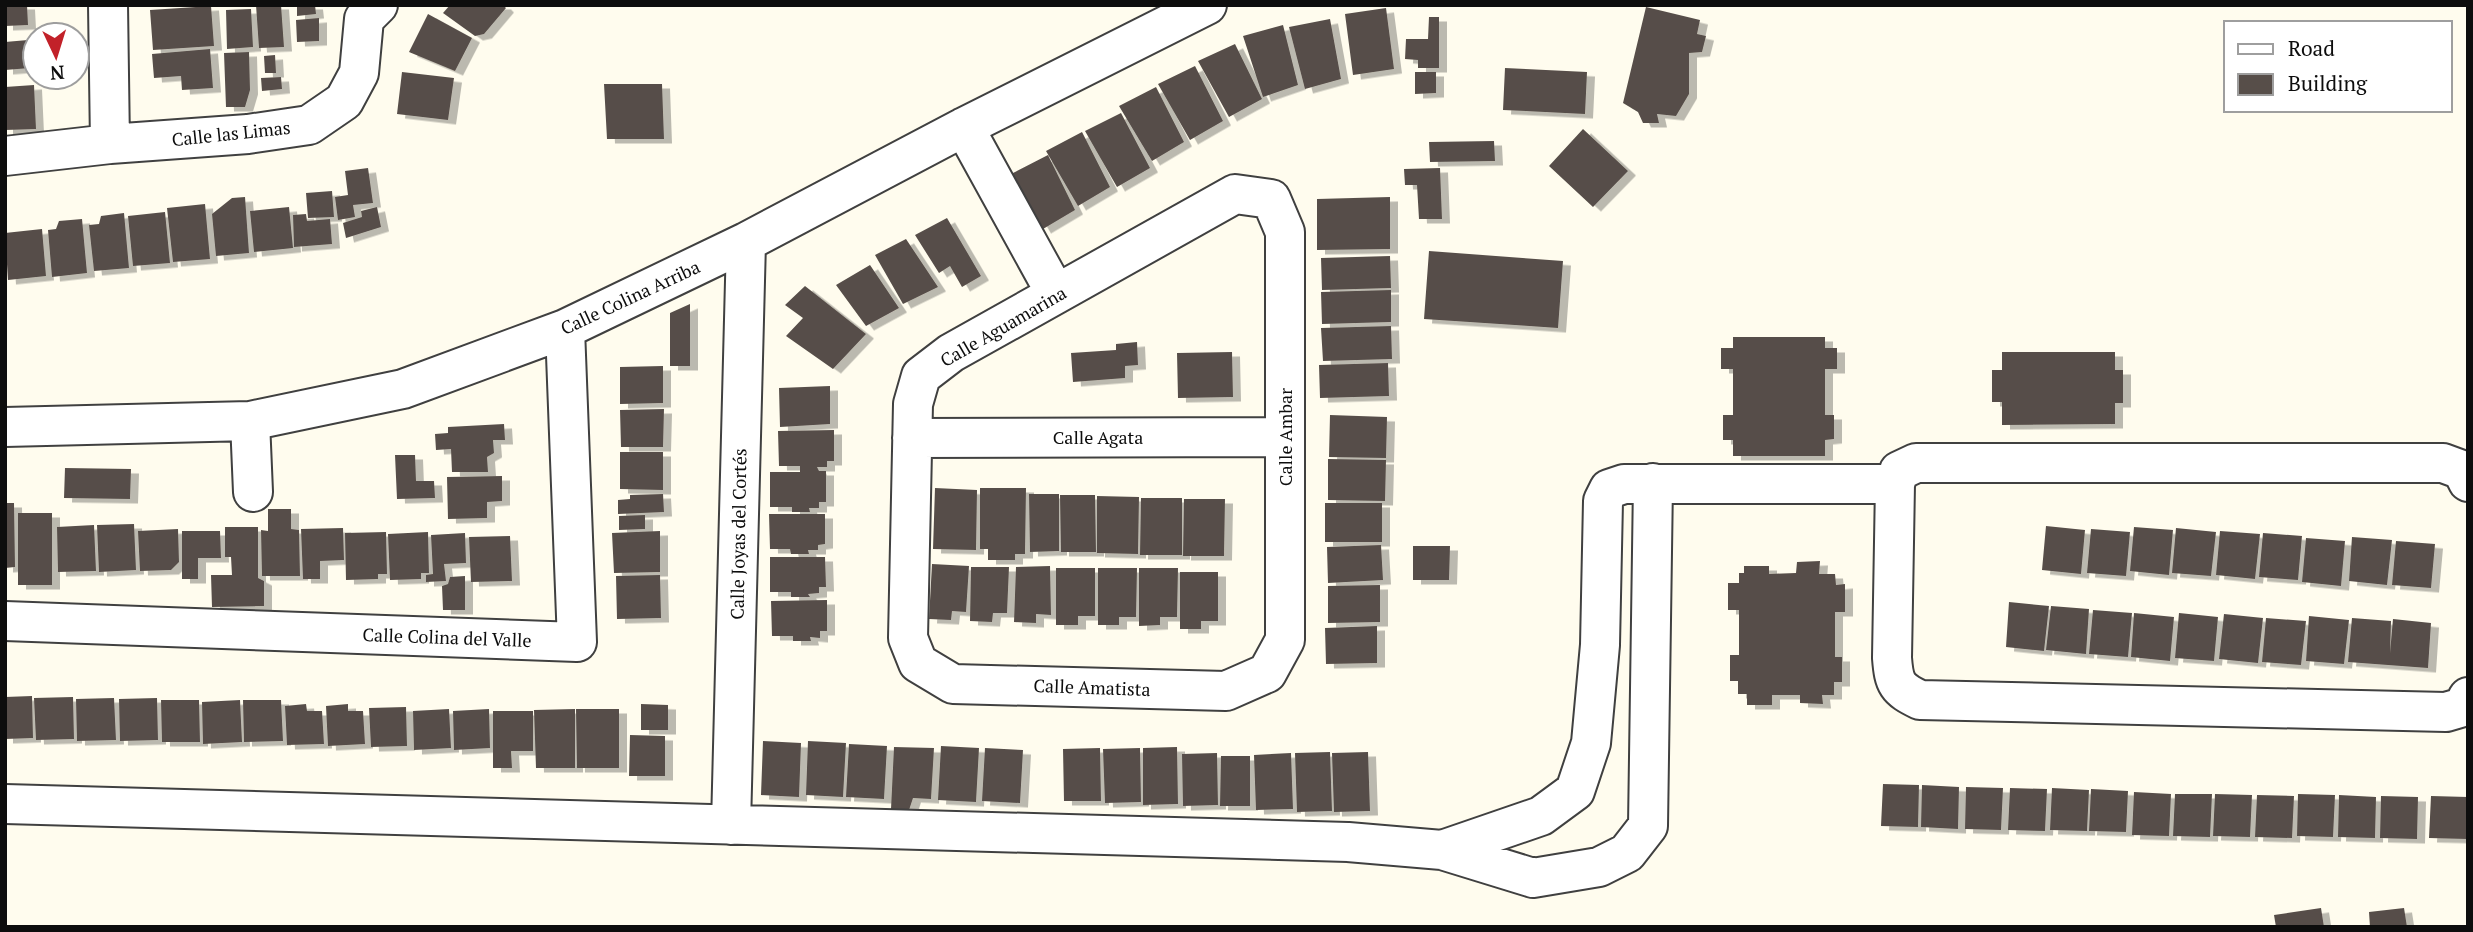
<svg xmlns="http://www.w3.org/2000/svg" width="2473" height="932" font-family="'PT Serif',serif">
<defs>
<filter id="shadow"><feDropShadow dx="8" dy="4.5" stdDeviation="0" flood-color="#0004"/></filter>
</defs>
<rect width="100%" height="100%" fill="#fffcee"/>
<path fill="#574e49" filter="url(#shadow)" d="M5 5H27L28 25 5 26Z
M256 5H281L284 47 259 48Z
M297 5H315L316 14 297 16Z
M450 5H503L506 8 484 34 475 36 443 13Z
M211 6 214 46 153 50 150 10Z
M1646 7 1700 20 1697 34 1706 36 1702 52 1689 53V94L1676 116 1657 114 1659 123H1643L1638 112 1623 103Z
M1386 8 1394 69 1353 75 1345 14Z
M251 9 253 47 227 49 226 10Z
M428 14 472 38 455 71 409 52Z
M1429 17H1439V68H1418V60L1405 59 1406 39H1428Z
M319 18V41L297 42 296 20Z
M1330 19 1341 79 1305 89 1289 27Z
M1283 25 1298 85 1263 97 1243 36Z
M28 40 30 68 5 70V42Z
M1235 44 1262 99 1229 117 1198 61Z
M210 49 213 88 182 90 181 76 154 78 152 54Z
M249 52 250 90 245 107H226L224 53Z
M275 55 276 73H265L264 56Z
M1195 66 1223 121 1190 140 1158 84Z
M1505 68 1587 72 1585 114 1503 110Z
M402 72 454 78 448 120 397 114Z
M1415 72H1436V93L1415 94Z
M281 77 282 89 262 91 261 78Z
M604 84H662L664 139H607Z
M34 85 36 129 5 130V87Z
M1156 87 1184 142 1152 161 1119 106Z
M1121 113 1150 168 1117 187 1085 131Z
M1583 129 1628 171 1593 207 1549 166Z
M1082 132 1110 187 1078 206 1046 151Z
M1494 141 1495 161 1430 162 1429 142Z
M1048 155 1075 210 1043 229 1011 174Z
M368 168 373 203 353 205 355 217 338 220 335 197 348 195 345 171Z
M1440 168 1442 219H1419L1417 185H1405L1404 169Z
M332 191 334 217 308 218 306 193Z
M245 197 249 253 216 256 212 214 232 198Z
M1390 197V249L1317 250V199Z
M205 204 210 259 173 262 167 208Z
M289 207 293 248 254 252 250 211Z
M377 207 381 227 346 238 343 223 362 217 361 211Z
M165 212 170 263 133 266 128 216Z
M124 213 129 268 94 271 89 225 99 224 101 216Z
M306 214 307 221 330 219 332 244 294 247 293 215Z
M947 218 981 276 962 287 950 266 939 273 915 235Z
M82 219 87 273 52 277 48 230 56 229 59 221Z
M42 229 46 276 8 280 5 233Z
M906 239 938 287 903 304 875 255Z
M1429 251 1563 261 1558 328 1424 319Z
M1390 256 1391 288 1322 290 1321 258Z
M870 265 899 308 866 326 836 285Z
M805 286 866 334 833 369 786 336 803 318 785 305Z
M1391 290V322L1322 324 1321 292Z
M690 304V366H670V313Z
M1391 326 1392 359 1323 361 1321 328Z
M1733 337H1825V348H1837V369H1825V415H1834V439L1825 440V456H1733V440H1723V415H1733V369H1721V348H1733Z
M1137 342 1138 365 1125 366V378L1073 382 1071 353 1116 350V344Z
M1232 352 1233 397 1178 398 1177 353Z
M2002 352H2115V370H2123V403H2115V424L2002 425V402H1992V370H2002Z
M1388 363 1389 396 1320 398 1319 365Z
M663 366V403L620 404V367Z
M830 386V424L780 427 779 388Z
M664 409 663 447H621L620 410Z
M1330 415 1387 417 1386 458 1329 457Z
M504 424 505 440H493L494 453 487 457 488 472H452L451 449 436 450 435 434 448 433V427Z
M834 430V461H827V467H817L819 471H826V502H819V508H809L810 512H792V507H770V472H800V466H779L778 431Z
M620 452H663V490L620 489Z
M395 455H415L416 481H434L435 498 397 499Z
M1328 459 1386 460 1385 501 1328 500Z
M65 468 131 469 130 499 64 498Z
M502 476V501L487 502V518L448 519 447 477Z
M935 488 977 490 976 550 933 549Z
M980 488H1026L1025 554H1015V560H988V549H980Z
M663 494 664 512 618 514V500L630 499V495Z
M1029 494H1059V551L1030 552Z
M1060 495H1095L1096 552H1061Z
M1097 496 1139 497 1138 554 1097 553Z
M1141 498H1182V555H1140Z
M1184 499H1225L1224 556H1183Z
M5 503H14L15 567 5 568Z
M1325 503H1382V542H1325Z
M268 509H291V529L299 530 300 576H262L261 530 268 531Z
M18 513H52V585H18Z
M769 514H825V544L818 545V550H808L809 554H791L790 549H770Z
M645 515V529L619 530V516Z
M134 524 136 570 99 572 97 525Z
M94 525 96 571 58 572 57 527Z
M2046 526 2085 530 2081 574 2042 570Z
M225 527H258V578L264 581V606L212 607 211 575H232L231 557H225Z
M2134 527 2173 530 2169 575 2130 571Z
M343 528 344 560 320 561V579H303L301 529Z
M2176 528 2216 532 2211 576 2172 573Z
M178 529 179 562 171 570 140 571 138 531Z
M2091 529 2130 532 2126 576 2087 573Z
M182 531H220L221 558H198V579H182Z
M660 531V572L614 573 612 533Z
M2220 531 2260 534 2255 579 2216 575Z
M386 532 387 574H378V579L346 580 345 533Z
M428 532 429 573H421V579L390 580 388 534Z
M465 533 466 563 444 564 446 581 426 582V575L433 574 431 535Z
M2263 533 2302 536 2298 580 2259 577Z
M510 536 512 581 471 582 469 537Z
M2352 537 2392 540 2387 585 2349 581Z
M2306 538 2345 541 2341 586 2302 582Z
M2396 541 2435 544 2431 588 2392 585Z
M1381 545 1383 580 1328 583 1327 547Z
M1413 546H1450L1449 580H1413Z
M770 557H825L826 587H819V593L808 594 810 597H791V592H770Z
M1820 561 1819 574H1835L1836 585 1845 584V612H1835V657H1842V682H1834V695H1822L1823 704 1800 703V695H1772V705H1747V694H1738V681H1730V655H1739V610H1728V583H1739V573H1744V566H1769V574L1796 573 1797 562Z
M932 564 969 566 966 612 952 611 951 620 929 619Z
M1050 566 1051 615 1036 614V623L1014 622 1016 567Z
M971 567H1009L1007 613H993L992 622 970 621Z
M1056 568H1095V616H1078V625H1056Z
M1098 568H1137L1136 617H1119V625H1098Z
M1139 568H1178L1177 617H1160V625L1139 626Z
M1180 572H1218V621H1201V629H1180Z
M660 575 661 618 617 619 616 576Z
M465 576V610H443L442 586 448 584 450 577Z
M1380 585V622L1328 623V586Z
M827 600V631H820V638L810 637 811 641H793V636H772L771 601Z
M2009 602 2049 606 2044 651 2006 647Z
M2051 606 2089 609 2086 654 2046 650Z
M2093 610 2132 613 2128 657 2089 654Z
M2134 613 2174 617 2170 661 2131 657Z
M2179 613 2218 617 2214 661 2175 658Z
M2224 614 2263 618 2258 663 2219 659Z
M2309 616 2349 620 2344 664 2306 661Z
M2266 618 2306 621 2301 665 2262 662Z
M2352 618 2391 621 2390 653 2393 619 2431 623 2428 668 2348 662Z
M1377 626V663L1326 664 1325 628Z
M32 696 33 738 5 739V697Z
M73 697 74 739 36 740 34 698Z
M114 698 116 740 77 741 76 699Z
M157 698 158 740 120 741 119 699Z
M161 700H199L200 742H162Z
M240 700 242 742 203 744 202 702Z
M243 700H281L283 741 244 742Z
M306 704 307 711H322L324 744 287 745 285 706Z
M348 704V711H363L365 744 328 746 326 706Z
M641 704 668 705V730H641Z
M406 707 407 746 371 747 369 708Z
M449 709 451 748 414 750 413 711Z
M489 709 490 748 454 750 453 711Z
M575 709V768H536L534 710Z
M576 709H619V768H577Z
M493 711H533V751H511L512 768H493Z
M630 735 665 736V776H629Z
M763 741 801 743 799 797 761 795Z
M808 741 846 743 843 797 806 795Z
M849 744 887 746 884 799 846 797Z
M941 746 979 748 976 802 938 800Z
M894 747 934 748 931 799 913 798 909 810 891 809Z
M1177 747 1178 804 1143 805V748Z
M985 748 1023 750 1020 803 982 801Z
M1100 748 1101 801H1064L1063 749Z
M1140 748 1141 802 1105 803 1103 749Z
M1330 752 1332 811 1297 812 1295 753Z
M1368 752 1370 811 1334 812 1332 753Z
M1217 753 1218 805 1183 806 1182 754Z
M1291 753 1293 809 1256 810 1254 755Z
M1221 756H1250V806H1220Z
M1883 784 1919 785 1918 827 1881 826Z
M1922 785 1959 787 1958 829 1921 827Z
M1966 787 2003 788 2001 830 1965 829Z
M2010 788 2047 789 2045 831 2008 830Z
M2052 788 2089 790 2087 831 2050 830Z
M2091 789 2128 791 2126 832 2089 831Z
M2134 792 2171 794 2169 836 2132 835Z
M2175 794H2212L2210 837 2173 836Z
M2215 794 2252 795 2250 837 2213 836Z
M2298 794 2335 795 2333 837 2297 836Z
M2257 795 2294 796 2292 838 2255 837Z
M2339 795 2376 797 2375 838 2338 837Z
M2381 796 2418 797 2417 839 2380 838Z
M2431 796 2468 797 2467 839 2429 838Z
M2321 908 2324 927H2276L2274 915Z
M2404 908 2407 927H2370L2369 912Z"/>
<g fill="none" stroke-linecap="round" stroke-linejoin="round">
<g stroke="#404040" stroke-width="42">
<path id="minor" d="M108 5 110 144
M964 127 1056 294
M5 156 110 144 248 134 309 125 344 101 359 73 364 19 378 5
M1235 194 1271 199 1285 232V640L1267 673 1226 691 953 684 918 663 908 638 913 404 921 376 951 353Z
M250 421 253 492
M5 427 250 421 403 389 565 329 746 242 964 127 1207 5
M912 438 1285 437
M2468 482 2462 470 2443 463H1916L1899 471 1895 484 1892 658C1894 684 1897 689 1920 700L2446 712 2463 707 2468 697
M5 621 577 642 565 329
M5 804 1348 842 1442 850 1541 816 1575 791 1591 743 1600 645 1603 501 1609 489 1624 484H1895
M731 825 746 242
M1442 850 1533 878 1599 867 1627 853 1648 826 1653 483"/>
</g>
<use href="#minor" stroke="#fff" stroke-width="38"/>
</g>
<g text-anchor="middle" dominant-baseline="central" stroke-width="7" stroke-linejoin="round" paint-order="stroke">
<g font-size="18" fill="#0d0d0d" stroke="#fff">
<text transform="translate(231 133) rotate(-6)">Calle las Limas</text>
<text transform="translate(630 297) rotate(-25)">Calle Colina Arriba</text>
<text transform="translate(1003 326) rotate(-30)">Calle Aguamarina</text>
<text x="1098" y="437">Calle Agata</text>
<text transform="translate(1285 437) rotate(-90)">Calle Ambar</text>
<text transform="translate(738 534) rotate(-89)">Calle Joyas del Cortés</text>
<text transform="translate(447 637) rotate(2)">Calle Colina del Valle</text>
<text transform="translate(1092 687) rotate(2)">Calle Amatista</text>
</g>
</g>
<rect width="2473" height="932" fill="none" stroke="#0d0d0d" stroke-width="14"/>
<rect x="2224" y="21" width="228" height="91" fill="#ffffff" stroke="#9e9e9e" stroke-width="2"/>
<rect x="2238" y="44" width="35" height="10" fill="#ffffff" stroke="#9e9e9e" stroke-width="2"/>
<text x="2288" y="56" font-size="21" fill="#0d0d0d">Road</text>
<rect x="2238" y="74" width="35" height="21" fill="#574e49" stroke="#9e9e9e" stroke-width="2"/>
<text x="2288" y="91" font-size="21" fill="#0d0d0d">Building</text>
<g transform="translate(56 56) rotate(176)"><circle r="33" fill="#ffffff" stroke="#9e9e9e" stroke-width="2"/>
<path d="M0-5L12 26L0 18L-12 26Z" fill="#c22129"/>
<text y="-10" font-size="19" font-weight="bold" text-anchor="middle" fill="#0d0d0d">N</text>
</g>
</svg>
